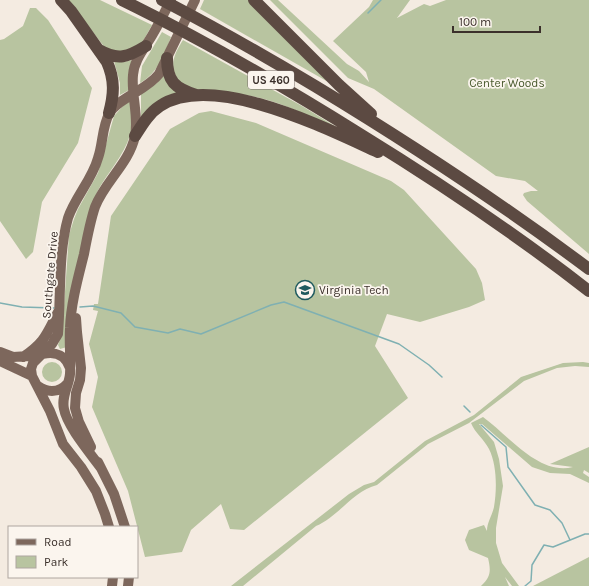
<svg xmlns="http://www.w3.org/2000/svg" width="589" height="586" font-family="Karla,sans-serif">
<rect width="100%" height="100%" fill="#f4ebe1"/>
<path fill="#b8c4a0" d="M68 0H100L152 25 142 43 126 52 106 49Z
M204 0H249L337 87 200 9Z
M270 0H278L347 64 359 71 369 82 366 72 333 41 369 7 373 0H410L397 18 424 4 430 6 446 0H589V254L527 201 523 195 524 193 531 191H538L525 181 496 176 374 89 348 78Z
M30 8H36L48 20 92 88 78 143 42 202 33 252 26 259 0 221V40L4 39 23 26Z
M162 32 171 37C164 55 158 73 140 83L142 66Z
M183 40 302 106 351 136C318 121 283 101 246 95 227 93 193 96 179 82 177 80 176 77 175 74 170 62 176 51 183 40Z
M133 60 131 89 120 95V83L114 61 123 62Z
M164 75 177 93 141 119V94L157 83Z
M131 100C132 112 133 123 130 135 124 156 107 173 97 192L67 347 60 349 58 345 62 334 69 235 74 219 78 209 98 173 114 116 123 106Z
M211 111 256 123 391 181 404 190 476 269 482 283 485 300 469 307 420 322 387 314 375 346 408 398 244 530 230 529 221 504 191 530 182 552 145 557 128 491 92 407 98 377 89 344 98 311 93 310 94 304H98L111 216 170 129 199 113Z
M583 362 589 363V367L575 366 557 368 524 381 469 423 428 444 377 485C353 491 338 517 316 526L243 586H231L349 494 364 485 374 482 425 441 474 415 521 377 563 363Z
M42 372a10 10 0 1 1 20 0a10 10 0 1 1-20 0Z
M483 417C508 435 539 476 573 467L550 464 589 447V473L584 470 583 473 589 477V483L570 474 550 473 532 467 482 424H479L494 442 499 459 503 486 496 528V543L502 563 519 586H512L505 577 509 586H481C491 577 491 571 488 558L469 550 465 540 469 530 484 525 487 531C487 522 492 516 494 507 497 489 497 465 489 449 484 439 475 433 471 423Z
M589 557V586H533Z"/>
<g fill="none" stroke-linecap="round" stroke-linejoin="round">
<path stroke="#7fb0b2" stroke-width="1.5" d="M368 13 381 0
M0 303 22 307 54 308
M80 307 93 306 121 313 135 327 168 333 180 329 201 334 271 305 284 302 399 344 429 365 442 377
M464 406 470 412
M481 425 506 447 508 467 535 505 550 510 562 523 570 540
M525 586 531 581 532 565 544 545 553 547 585 534H589"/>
<path stroke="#7d675c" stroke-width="10" d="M76 318 77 332 81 368 80 380 76 393 75 408 79 422 91 447
M0 352 13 357 29 356
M43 354C56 351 66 356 70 368
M23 357C45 342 46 335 58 312
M0 361 32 376
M38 386C48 393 59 393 68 383
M98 462 114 494 125 527
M101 468C90 453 67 426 64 409 61 396 69 386 70 374 71 359 69 343 70 328 71 303 78 278 84 254 87 238 90 222 95 207 105 181 129 164 135 136 139 116 131 95 133 75 134 59 146 47 154 32 160 22 165 11 171 0
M109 527 105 514 96 491 81 467 63 444 50 411 32 376 31 369 33 363 52 344 58 334C61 297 58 253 68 218 75 197 92 180 98 158 103 144 102 127 109 114 118 98 147 90 159 74L195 0
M112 586 113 577
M128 586 129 577"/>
<path stroke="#5c4a42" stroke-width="12" d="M61 0 71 11 107 62C115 80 114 95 109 113
M122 0C204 40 283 86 360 134 438 182 516 234 589 291
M162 0C214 27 265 56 315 86 409 143 501 203 589 269
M254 0 339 85 371 114
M99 50C118 61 128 57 146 46
M167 58C167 82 175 88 196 95
M135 136C142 125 149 113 160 106 213 71 327 129 378 152"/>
</g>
<defs>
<g id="university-ring" transform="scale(1)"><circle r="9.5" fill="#fbf5ee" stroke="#1f5a5e" stroke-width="1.5"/><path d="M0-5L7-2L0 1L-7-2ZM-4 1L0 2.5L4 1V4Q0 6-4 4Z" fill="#1f5a5e"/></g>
</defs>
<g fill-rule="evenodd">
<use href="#university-ring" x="305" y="290"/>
</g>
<g text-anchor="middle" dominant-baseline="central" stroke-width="3.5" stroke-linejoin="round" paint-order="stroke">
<rect fill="#fbf5ee" stroke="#756b66" stroke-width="1" x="248" y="71" width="46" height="18" rx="3"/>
<g font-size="11" font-weight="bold" fill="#3b302b">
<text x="271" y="80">US 460</text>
</g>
<g font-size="12" fill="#4a5a2e" stroke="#fbf5ee">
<text x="507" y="83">Center Woods</text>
</g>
<g font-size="12" fill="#3b302b" stroke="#fbf5ee">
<text transform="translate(50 275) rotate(-85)">Southgate Drive</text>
</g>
<g font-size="12" fill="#3b302b" stroke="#fbf5ee" text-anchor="start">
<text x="319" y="290">Virginia Tech</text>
</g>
</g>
<rect x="8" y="526" width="130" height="52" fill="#fbf5ee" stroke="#aea6a0"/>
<rect x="16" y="539" width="20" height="6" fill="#7d675c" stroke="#aea6a0"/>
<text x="44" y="546" font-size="12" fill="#3b302b">Road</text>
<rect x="16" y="556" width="20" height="12" fill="#b8c4a0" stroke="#aea6a0"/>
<text x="44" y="566" font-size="12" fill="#3b302b">Park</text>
<path d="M453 26v6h87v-6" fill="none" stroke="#3b302b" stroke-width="2"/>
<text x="459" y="26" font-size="12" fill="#3b302b" stroke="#fbf5ee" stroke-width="3" paint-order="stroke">100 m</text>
</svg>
